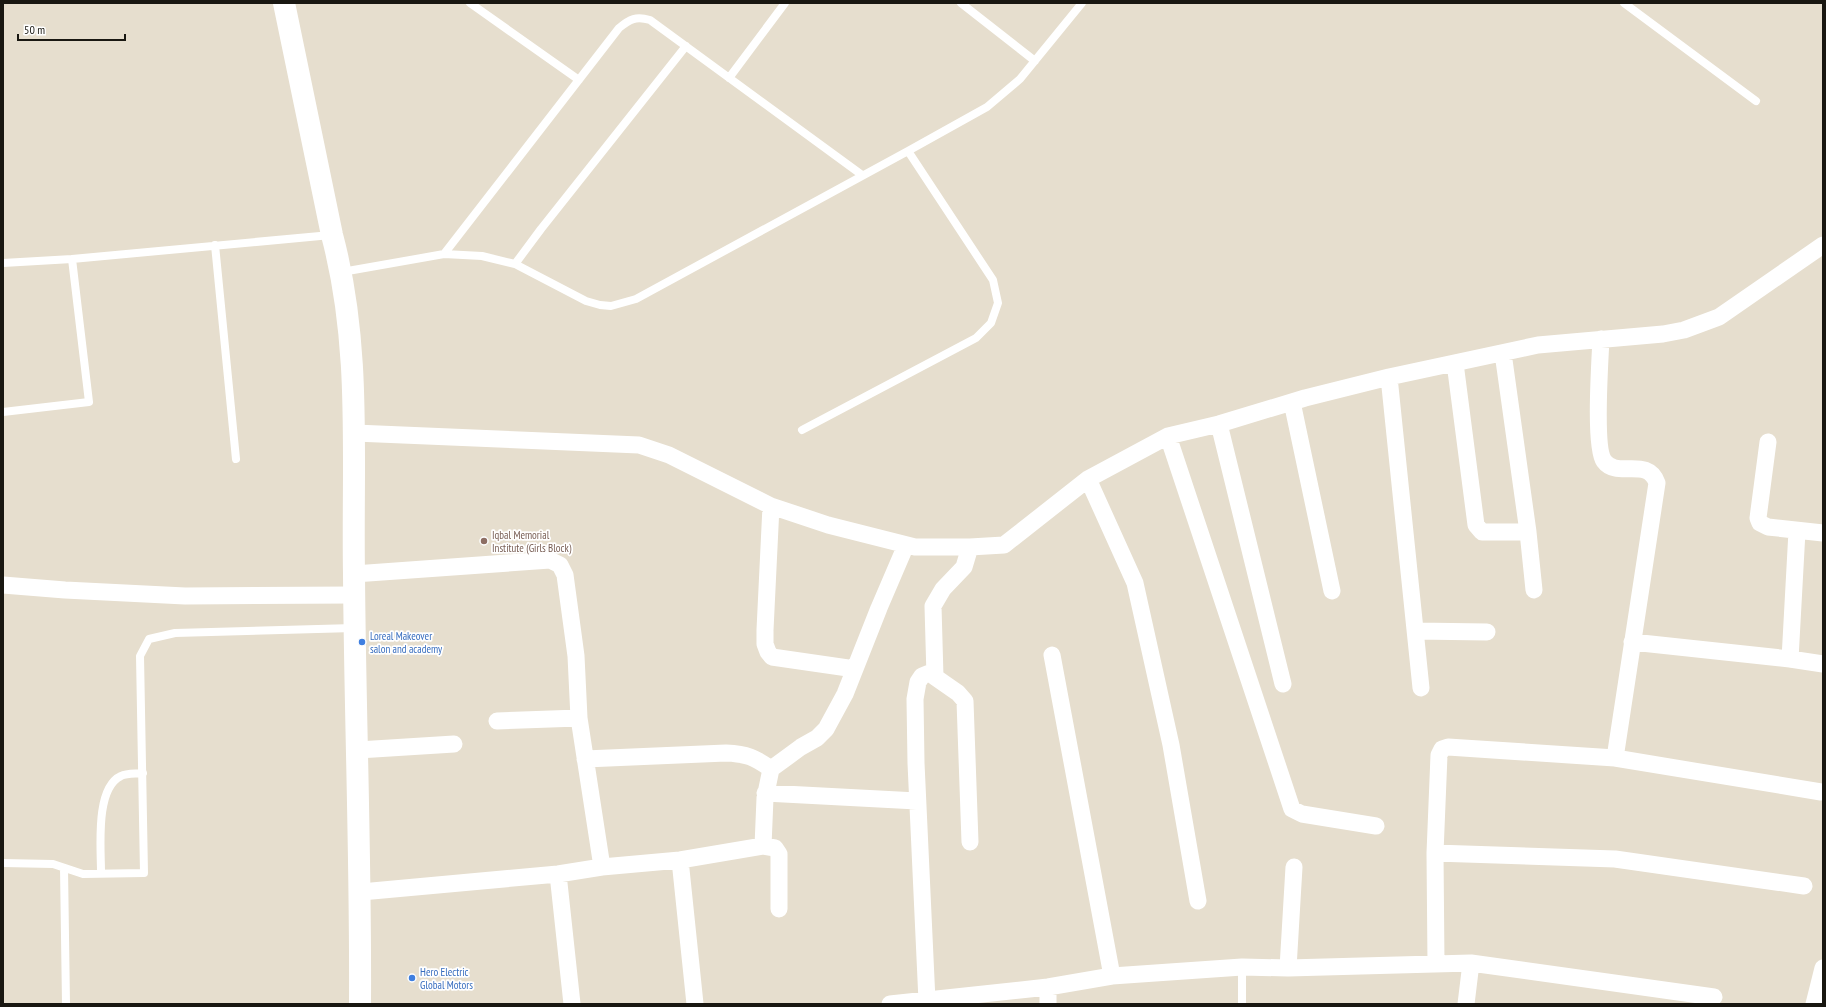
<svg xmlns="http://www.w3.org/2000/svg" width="1826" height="1007" font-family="'PT Sans Narrow',sans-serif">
<rect width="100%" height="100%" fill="#e6dece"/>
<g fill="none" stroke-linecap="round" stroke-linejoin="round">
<path stroke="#fff" stroke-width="8" d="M470 3 579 80
M961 3 1035 61
M1624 3 1756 101
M729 78 785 3
M215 245 236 459
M444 254 619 28C630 19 636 16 650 20L862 175
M3 263 72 259 331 235
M515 264 541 229 686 46
M342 272 444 254 482 256 515 264 586 301 600 305 611 306 636 299 908 151 987 107 1020 79 1082 3
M3 412 89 402 72 259
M802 430 976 338 991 323 998 303 993 280 908 151
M3 863 53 864 83 874 144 873 140 656 149 639 175 633 354 628
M64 868 66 1004
M101 872C101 848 95 788 121 776 127 773 136 774 143 773
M1242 967V1004"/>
<path stroke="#fff" stroke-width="17" d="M1601 339C1600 360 1594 447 1604 461 1617 479 1648 456 1657 483L1615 758
M1503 353 1528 532 1534 590
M1455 363 1476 525 1482 532H1528
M1389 377 1421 688
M1292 402 1332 591
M1219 424 1283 684
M355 433 639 445 669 455 771 506 828 525 915 547H970L1004 545 1088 479 1168 436 1219 424 1305 398 1389 377 1538 345 1663 334 1684 330 1719 317 1823 245
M1168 436 1292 809 1302 814 1376 826
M1768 442 1758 518 1760 523 1768 527 1823 533
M1088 479 1135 583 1171 745 1198 901
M771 506 765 630V644L768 652 772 657 855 669
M970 547 964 567 943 589 933 606 935 677 958 693 965 701 970 842
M354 574 550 560 560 565 565 575 576 656 579 718 602 867
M3 585 65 590 185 596 354 595
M1416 631 1487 632
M1632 642 1790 659 1823 664
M1052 655 1112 976
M1790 659 1797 531
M497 721 579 718
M358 750 454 744
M585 759 726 753C747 754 754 757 771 769
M765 793 917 801
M763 846 765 798 771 769 801 747 817 738 826 729 845 694 879 608 906 545
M1435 853 1615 859 1804 886
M680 860 695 1004
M558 874 572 1004
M361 892 558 874 602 867 680 860 763 846 775 848 779 854V909
M1436 964 1435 853 1439 755 1442 749 1448 747 1615 758 1821 792
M1288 968 1294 867
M927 1001 916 763 915 699 918 682 922 676 934 671
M890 1004 1048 987 1112 976 1242 967 1288 968 1471 963 1714 997
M1048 1004V987
M1466 1004 1471 963
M1814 1004 1823 968"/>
<path stroke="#fff" stroke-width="22" d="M284 3 332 235C362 347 352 460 354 574 355 717 361 861 360 1004"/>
</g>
<circle fill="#8d6e63" stroke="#fff" stroke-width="1.5" cx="484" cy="541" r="4"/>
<g fill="#3f7fe0" stroke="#fff" stroke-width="1.5">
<circle cx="362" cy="642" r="4"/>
<circle cx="412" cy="978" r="4"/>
</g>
<g text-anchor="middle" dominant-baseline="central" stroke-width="3.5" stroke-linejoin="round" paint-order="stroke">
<g font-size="11" fill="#785e54" stroke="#fff" text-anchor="start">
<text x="492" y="535">Iqbal Memorial<tspan x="492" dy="13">Institute (Girls Block)</tspan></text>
</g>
<g font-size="11" fill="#366cbe" stroke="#fff" text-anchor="start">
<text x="370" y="636">Loreal Makeover<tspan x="370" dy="13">salon and academy</tspan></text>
<text x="420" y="972">Hero Electric<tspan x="420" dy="13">Global Motors</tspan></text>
</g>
</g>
<rect width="1826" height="1007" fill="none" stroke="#191711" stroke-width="8"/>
<path d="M18 34v6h107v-6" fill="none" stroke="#191711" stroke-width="2"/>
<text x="24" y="34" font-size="12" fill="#191711" stroke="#ffffff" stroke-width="3" paint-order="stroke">50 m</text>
</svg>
